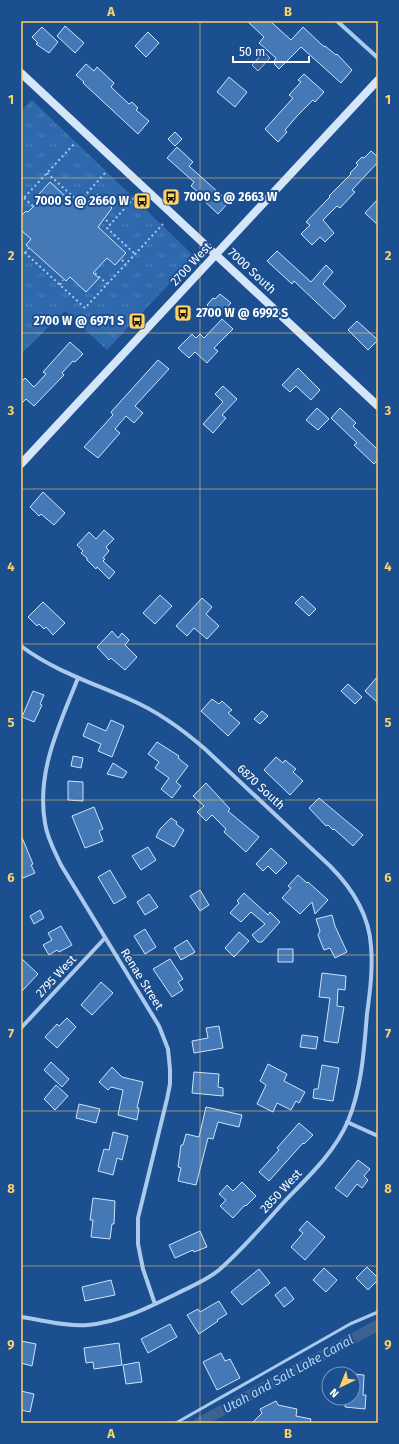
<svg xmlns="http://www.w3.org/2000/svg" width="399" height="1444" font-family="'Fira Sans',sans-serif">
<defs>
<pattern id="grass-tufts" width="24" height="20" patternUnits="userSpaceOnUse"><rect width="24" height="20" fill="#2e69ad"/><path d="M3 7l-1-3M5 7V3M7 7l1-3M15 17l-1-3M17 17v-4M19 17l1-3" fill="none" stroke="#4d80b9"/></pattern>
</defs>
<rect width="100%" height="100%" fill="#1b4f8f"/>
<path fill="url(#grass-tufts)" d="M32 100 191 253 192 257 191 261 107 350 65 311 21 354V111Z"/>
<path fill="#3c6290" stroke="#9cc4f0" d="M264 52 270 58 258 71 252 65Z"/>
<g fill="none" stroke-linecap="round" stroke-linejoin="round">
<path stroke="#3c6290" stroke-width="11" d="M199 1423 378 1325"/>
</g>
<path fill="#4478b7" stroke="#cfe3fa" d="M247 21H270L291 40 303 27 321 44 325 47V46L336 55 337 54 352 70 341 83 301 47 279 69 275 65 274 62 276 58 259 43 264 37Z
M65 26 84 43 75 53 57 36Z
M42 27 58 42 49 53 36 44 38 43 32 37Z
M148 32 159 43 146 57 135 46Z
M86 64 94 71 97 67 114 83 111 87 129 104 132 102 138 108 136 110 149 121 138 134 83 83 84 82 76 75Z
M304 74 324 92 315 102 313 100 298 115 285 130 287 132 278 142 265 129 293 98 289 95 301 82 298 80Z
M229 77 247 92 235 107 217 92Z
M175 132 182 139 175 146 168 139Z
M177 147 193 162 189 166 229 202 218 214 199 196 200 194 191 186 194 182 167 158Z
M371 151 378 157V162L352 190 355 192 340 208 337 206 323 220 334 233 325 242 320 237 312 245 301 234 310 225 306 222 325 202 330 197 329 196 351 174 350 173 358 165 356 163 362 157 364 158Z
M50 182 79 209 98 194 112 208 98 227 126 253 115 265 107 258 93 273 99 278 86 292 70 277 66 281 26 245 31 239 21 230V216L26 211 28 212 43 197 39 194Z
M378 199V225L365 213Z
M277 251 311 282 326 265 333 272 323 284 346 306 334 319 294 281 292 284 267 261Z
M220 294 231 303 217 317 207 308 208 306 207 305 213 298 215 299Z
M222 319 233 329 214 348 218 351 207 363 195 352 189 358 178 348 192 334 196 338 200 334 204 338Z
M357 321 378 340 368 350 348 330Z
M70 342 83 354 75 362 73 361 62 373 64 375 34 406 26 399 21 404V382L25 378 34 387 46 374 43 372Z
M158 360 169 369 135 406 143 413 134 423 126 416 115 429 120 433 98 458 84 447 113 415 111 412Z
M298 368 320 390 311 400 296 386 290 392 282 385Z
M223 386 237 399 222 415 226 418 213 433 203 424 223 402 215 394Z
M317 408 329 419 318 430 306 420Z
M340 408 356 423 353 426 378 450V459L374 464 354 445 357 443 331 418Z
M43 492 65 513 54 525 41 514 39 516 30 507Z
M104 530 114 539 106 547 109 551 103 558 105 559 103 561 115 572 109 579 97 567 96 569 87 560V558L81 553 83 551 77 545 89 532 96 539Z
M160 595 172 606 155 624 143 613Z
M302 596 316 609 309 616 295 603Z
M202 598 212 607 206 614 219 626 207 639 194 628 187 636 176 626Z
M43 602 65 623 53 635 46 627 44 629 39 624 37 626 28 617Z
M112 631 118 638 122 633 129 640 125 645 137 657 125 670 111 658 109 660 97 647Z
M378 676V703L365 691Z
M348 684 362 697 355 704 341 691Z
M33 691 44 695 40 704 42 705 34 722 22 717Z
M212 699 219 704 222 701 232 710 228 713 240 723 228 736 201 711Z
M262 711 268 716 260 724 254 719Z
M111 720 124 726 112 757 98 751 101 744 83 736 88 723 106 731Z
M157 742 179 756 178 758 188 766 176 782 181 786 172 798 161 789 169 778 155 768 159 762 148 754Z
M73 756 83 758 81 768 71 766Z
M276 757 283 763 285 760 296 769 293 772 303 781 290 795 264 770Z
M113 763 127 772 123 778 107 774Z
M68 781 83 782V801L68 800Z
M206 783 230 809 228 811 259 837 246 852 224 832 226 829 212 815 206 821 197 812 204 806 193 796Z
M319 798 363 835 353 846 334 829 333 830 328 825 326 826 309 808Z
M94 807 103 829 99 831 103 841 85 848 72 816Z
M171 818 177 822 176 824 184 830 174 847 156 837 160 829Z
M21 835 33 864 31 865 35 873 23 878 21 872Z
M148 847 156 860 141 870 132 856Z
M271 848 287 863 276 874 268 866 263 871 256 864Z
M110 870 126 897 114 904 98 877Z
M298 875 307 883 308 882 328 900 315 914 312 902 300 914 282 898 291 888 288 886Z
M200 890 209 905 200 911 190 896Z
M244 893 268 915 270 912 280 922 262 942H258L252 935 265 924 251 912 241 922 230 913 239 903 237 901Z
M149 894 158 907 145 915 137 902Z
M40 910 44 918 34 924 30 916Z
M332 915 335 926 347 952 335 958 330 948 324 950 318 935 320 931 316 919Z
M61 926 72 945 59 952 57 950 49 955 43 945 52 940 48 933Z
M145 929 156 947 145 954 134 936Z
M239 932 249 941 234 957 225 948Z
M187 940 195 952 181 960 174 948Z
M278 949H293V962H278Z
M21 958 38 974 21 992Z
M170 959 183 979 178 982 183 990 172 997 153 969Z
M322 973 346 976 345 990 338 989 337 1006 344 1007 338 1043 324 1041 330 998 319 997Z
M101 982 113 993 92 1015 81 1005Z
M67 1018 76 1027 57 1048 45 1037 57 1024 59 1026Z
M219 1026 223 1048 194 1053 192 1041 208 1038 206 1028Z
M302 1035 318 1037 316 1049 300 1047Z
M51 1062 69 1079 62 1087 44 1070Z
M268 1064 287 1074 284 1081 305 1092 299 1103 296 1101 291 1110 277 1103 273 1112 257 1104 266 1085 260 1081Z
M322 1065 339 1068 333 1101 313 1098 314 1089H318Z
M112 1067 122 1077 143 1082 137 1108H139L137 1120 118 1115 123 1090 111 1087 108 1090 99 1082Z
M194 1072 219 1074 218 1087 223 1088V1096L192 1093Z
M56 1085 68 1096 55 1110 44 1099Z
M79 1104 100 1109 96 1123 76 1118Z
M206 1107 242 1115 239 1127 218 1122 213 1139 208 1138 196 1185 178 1181 181 1168 178 1167 181 1145H183L186 1134 199 1137Z
M299 1123 313 1135 304 1144 303 1143 269 1181 259 1172 279 1150 277 1148Z
M113 1132 128 1136 122 1160 117 1158 113 1175 98 1171 104 1149 109 1150Z
M358 1160 370 1169 364 1176 368 1180 362 1188 357 1184 347 1197 335 1188Z
M242 1182 256 1196 246 1206 245 1205 233 1218 220 1206 226 1200 219 1194 227 1185 233 1191Z
M93 1198 115 1201 114 1224H112L110 1239 91 1237 93 1220H90Z
M307 1221 325 1237 305 1260 291 1247 303 1233 299 1230Z
M200 1231 207 1247 194 1252 193 1250 175 1258 169 1245Z
M367 1267 378 1278V1280L368 1290 356 1278Z
M324 1268 337 1280 326 1292 313 1280Z
M259 1269 270 1283 242 1305 231 1292Z
M111 1280 115 1295 85 1301 82 1287Z
M285 1287 294 1299 284 1307 275 1295Z
M219 1301 227 1314 217 1320 218 1321 199 1334 187 1315 198 1309 200 1312Z
M170 1324 177 1337 148 1353 141 1339Z
M21 1341 36 1344 32 1366 21 1363Z
M119 1343 122 1365 94 1369 93 1362 86 1363 84 1348Z
M221 1353 225 1361 230 1359 240 1378 217 1390 203 1362Z
M139 1362 142 1382 126 1384 123 1365Z
M353 1374 364 1375 363 1395H366L365 1409 345 1407 346 1398H353Z
M21 1391 34 1394 30 1412 21 1410Z
M276 1401 278 1405 297 1409 296 1416 311 1419 310 1423H252L262 1413 260 1409Z"/>
<g fill="none" stroke-linecap="round" stroke-linejoin="round">
<path stroke="#a9c9ee" stroke-width="2" stroke-dasharray="2 3" stroke-linecap="butt" d="M47 173 79 202 106 172
M24 198 33 206
M82 198 86 202
M134 198 107 228 135 254
M21 201 75 143
M76 205 79 202
M106 220 110 224
M21 249 85 308 163 224
M25 253 29 248
M122 260 126 264
M95 273 107 284
M60 285 63 280"/>
<path stroke="#a9c9ee" stroke-width="3" d="M176 1423 350 1324 378 1312"/>
<path stroke="#a9c9ee" stroke-width="4" d="M337 21 378 58
M21 646C54 671 93 683 131 700 159 712 182 729 205 749L330 866C351 887 369 915 371 946 373 969 370 992 367 1014 364 1050 362 1087 348 1121 335 1152 308 1177 285 1201 264 1224 243 1249 219 1270 207 1280 192 1286 178 1293 149 1307 121 1322 88 1325 67 1327 43 1320 21 1317
M78 678C60 724 36 771 45 823 47 838 55 852 61 865L159 1026 168 1049 170 1069V1084L167 1099 138 1218V1244L143 1269 155 1304
M21 1028 105 938
M347 1122 378 1136"/>
<path stroke="#d6e6fa" stroke-width="8" d="M21 73 378 406
M21 464 378 80"/>
</g>
<path fill="none" stroke="#ffd166" stroke-width="1" stroke-opacity="0.55" d="M200 21V1423M21 178H378M21 333H378M21 489H378M21 644H378M21 800H378M21 955H378M21 1111H378M21 1266H378"/>
<defs>
<g id="bus-square" transform="scale(0.9)"><rect x="-9" y="-9" width="18" height="18" rx="4" fill="#ffd166" stroke="#1b4f8f"/><path d="M-5-6H5V4H4V6H2V4H-2V6H-4V4H-5ZM-3.5-4V0h7V-4ZM-3.5 1.2v1.5H-2V1.2ZM2 1.2v1.5H3.5V1.2Z" fill="#111"/></g>
</defs>
<g fill-rule="evenodd">
<use href="#bus-square" x="171" y="197"/>
<use href="#bus-square" x="142" y="201"/>
<use href="#bus-square" x="183" y="313"/>
<use href="#bus-square" x="137" y="321"/>
</g>
<g text-anchor="middle" dominant-baseline="central" stroke-width="4" stroke-linejoin="round" paint-order="stroke">
<g font-size="12" font-weight="bold" fill="#fff" stroke="#1b4f8f" text-anchor="start">
<text x="184" y="197">7000 S @ 2663 W</text>
<text x="129" y="201" text-anchor="end">7000 S @ 2660 W</text>
<text x="196" y="313">2700 W @ 6992 S</text>
<text x="124" y="321" text-anchor="end">2700 W @ 6971 S</text>
</g>
<g font-size="12" fill="#fff" stroke="#1b4f8f">
<text transform="translate(191 264) rotate(-47)">2700 West</text>
<text transform="translate(252 271) rotate(43)">7000 South</text>
<text transform="translate(261 787) rotate(43)">6870 South</text>
<text transform="translate(56 976) rotate(-47)">2795 West</text>
<text transform="translate(142 979) rotate(58)">Renae Street</text>
<text transform="translate(281 1191) rotate(-47)">2850 West</text>
</g>
<g font-size="13" font-style="italic" fill="#b5d3f5" stroke="#1b4f8f">
<text transform="translate(288 1374) rotate(-29)">Utah and Salt Lake Canal</text>
</g>
</g>
<rect width="399" height="1444" fill="none" stroke="#1b4f8f" stroke-width="44"/>
<g transform="translate(341 1386) rotate(223)"><circle r="19" fill="#1b4f8f" stroke="#7695bc"/>
<path d="M0-3L7 15L0 10L-7 15Z" fill="#ffd166"/>
<text y="-6" font-size="11" font-weight="bold" text-anchor="middle" fill="#ffffff">N</text>
</g>
<path d="M233 56v6h76v-6" fill="none" stroke="#ffffff" stroke-width="2"/>
<text x="239" y="56" font-size="12" fill="#ffffff" stroke="#1b4f8f" stroke-width="3" paint-order="stroke">50 m</text>
<rect x="22" y="22" width="355" height="1400" fill="none" stroke="#ffd166" stroke-width="1.5"/>
<g font-size="13" text-anchor="middle" font-weight="bold" fill="#ffd166">
<text x="111" y="16">A</text>
<text x="288" y="16">B</text>
<text x="11" y="104">1</text>
<text x="388" y="104">1</text>
<text x="11" y="260">2</text>
<text x="388" y="260">2</text>
<text x="11" y="415">3</text>
<text x="388" y="415">3</text>
<text x="11" y="571">4</text>
<text x="388" y="571">4</text>
<text x="11" y="727">5</text>
<text x="388" y="727">5</text>
<text x="11" y="882">6</text>
<text x="388" y="882">6</text>
<text x="11" y="1038">7</text>
<text x="388" y="1038">7</text>
<text x="11" y="1193">8</text>
<text x="388" y="1193">8</text>
<text x="11" y="1349">9</text>
<text x="388" y="1349">9</text>
<text x="111" y="1438">A</text>
<text x="288" y="1438">B</text>
</g>
</svg>
